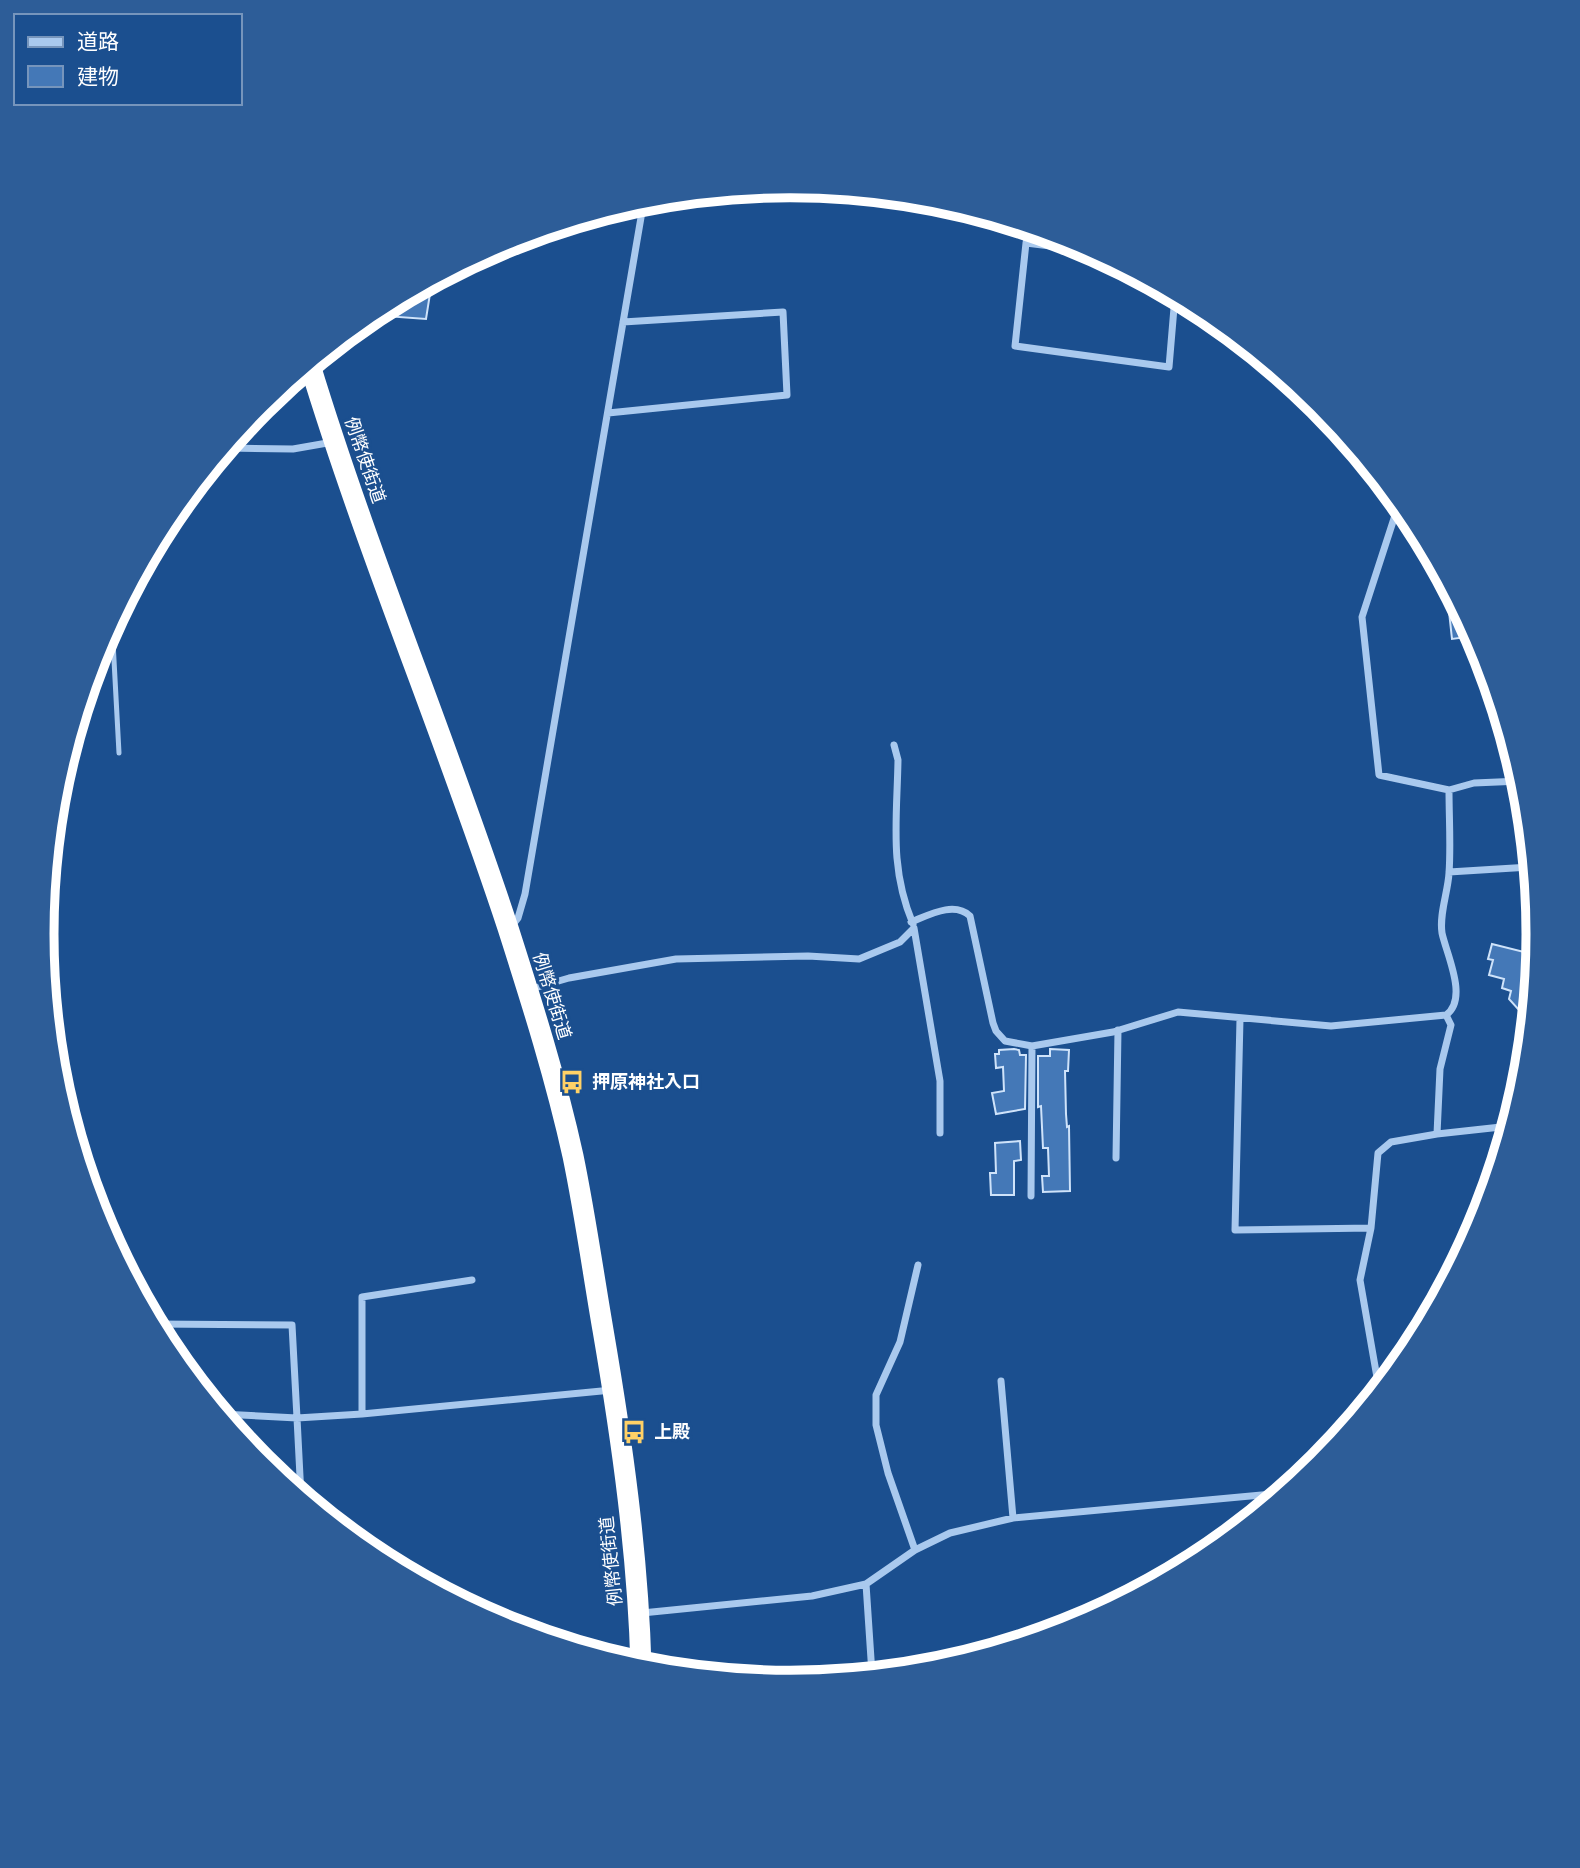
<svg xmlns="http://www.w3.org/2000/svg" width="1580" height="1868" font-family="Signika,'Noto Sans JP',sans-serif">
<rect width="100%" height="100%" fill="#1b4f8f"/>
<path fill="#4478b7" stroke="#cfe3fa" stroke-width="2" d="M432 281 426 319 371 315 375 312Z
M1446 584H1447L1475 636 1452 639Z
M1492 944 1536 955 1529 1021 1509 999 1511 991 1502 988 1504 979 1489 975 1493 960 1488 959Z
M1014 1049 1019 1050 1020 1055H1026L1025 1109 996 1114 992 1093 1004 1091 1003 1067 996 1068 995 1054H999V1050Z
M1050 1049 1069 1050 1068 1071H1065L1066 1114 1067 1127 1069 1126 1070 1191 1043 1192 1042 1176H1049L1048 1148H1043L1041 1106 1038 1107V1056H1050Z
M1020 1141 1021 1160 1014 1161V1195H991L990 1173H996L995 1143Z"/>
<g fill="none" stroke-linecap="round" stroke-linejoin="round">
<path stroke="#a9c9ee" stroke-width="5" d="M112 623 119 753"/>
<path stroke="#a9c9ee" stroke-width="7" d="M1029 229 1026 243 1015 346 1169 367 1175 296
M1026 243 1091 251
M608 413 787 395 783 312 623 322
M226 448 293 449 333 442
M1399 503 1362 617 1379 775 1449 790 1474 783 1521 781
M894 745 898 760C897 820 889 867 913 924
M1449 872 1531 867
M911 922C929 915 954 901 970 916L993 1023 996 1031 1005 1041 1032 1046 1113 1032 1178 1012 1331 1026 1446 1015C1469 999 1446 953 1442 933 1439 914 1448 892 1449 873 1451 846 1449 818 1449 790
M510 928 518 918 525 894 644 200
M531 989 569 978 676 959 808 956 859 959 900 942 914 928 940 1081V1133
M1446 1015 1451 1025 1440 1069 1437 1134 1510 1126
M1240 1019 1235 1230 1371 1228 1360 1280 1379 1389
M1116 1158 1118 1030
M1031 1196 1032 1046
M1371 1228 1378 1153 1391 1142 1437 1134
M154 1324 292 1325 297 1418 221 1414
M1001 1381 1013 1518
M362 1414 612 1390
M301 1496 297 1418 362 1414V1297L472 1280
M915 1550 888 1473 876 1425V1395L900 1342 918 1265
M866 1584 872 1674
M642 1613 812 1596 866 1584 915 1550 950 1533 1013 1518 1283 1493"/>
<path stroke="#fff" stroke-width="21" d="M310 365C368 555 446 739 508 928 532 1003 556 1079 573 1156 585 1214 593 1272 603 1330 622 1441 638 1554 641 1667"/>
</g>
<defs>
<g id="bus-bare" transform="scale(1.89)"><path d="M-5-6H5V4H4V6H2V4H-2V6H-4V4H-5ZM-3.5-4V0h7V-4ZM-3.5 1.2v1.5H-2V1.2ZM2 1.2v1.5H3.5V1.2Z" fill="#ffd166" stroke="#1b4f8f" stroke-width="2.5" paint-order="stroke"/></g>
</defs>
<g fill-rule="evenodd">
<use href="#bus-bare" x="572" y="1082"/>
<use href="#bus-bare" x="634" y="1432"/>
</g>
<g text-anchor="middle" dominant-baseline="central" stroke-width="6" stroke-linejoin="round" paint-order="stroke">
<g font-size="18" fill="#fff" stroke="#1b4f8f">
<text transform="translate(365 460) rotate(71)">例幣使街道</text>
<text transform="translate(552 996) rotate(73)">例幣使街道</text>
<text transform="translate(611 1561) rotate(-96)">例幣使街道</text>
</g>
<g font-size="18" font-weight="bold" fill="#fff" stroke="#1b4f8f" text-anchor="start">
<text x="592" y="1082">押原神社入口</text>
<text x="654" y="1432">上殿</text>
</g>
</g>
<path d="M0 0H1580V1868H0ZM54 934a736 736 0 1 1 1472 0a736 736 0 1 1-1472 0Z" fill="#2d5d98" fill-rule="evenodd"/>
<path fill="none" stroke="#fff" stroke-width="9" d="M54 934a736 736 0 1 1 1472 0a736 736 0 1 1-1472 0Z"/>
<rect x="14" y="14" width="228" height="91" fill="#1b4f8f" stroke="#7695bc" stroke-width="2"/>
<rect x="28" y="37" width="35" height="10" fill="#a9c9ee" stroke="#7695bc" stroke-width="2"/>
<text x="77" y="49" font-size="21" fill="#ffffff">道路</text>
<rect x="28" y="66" width="35" height="21" fill="#4478b7" stroke="#7695bc" stroke-width="2"/>
<text x="77" y="84" font-size="21" fill="#ffffff">建物</text>
</svg>
